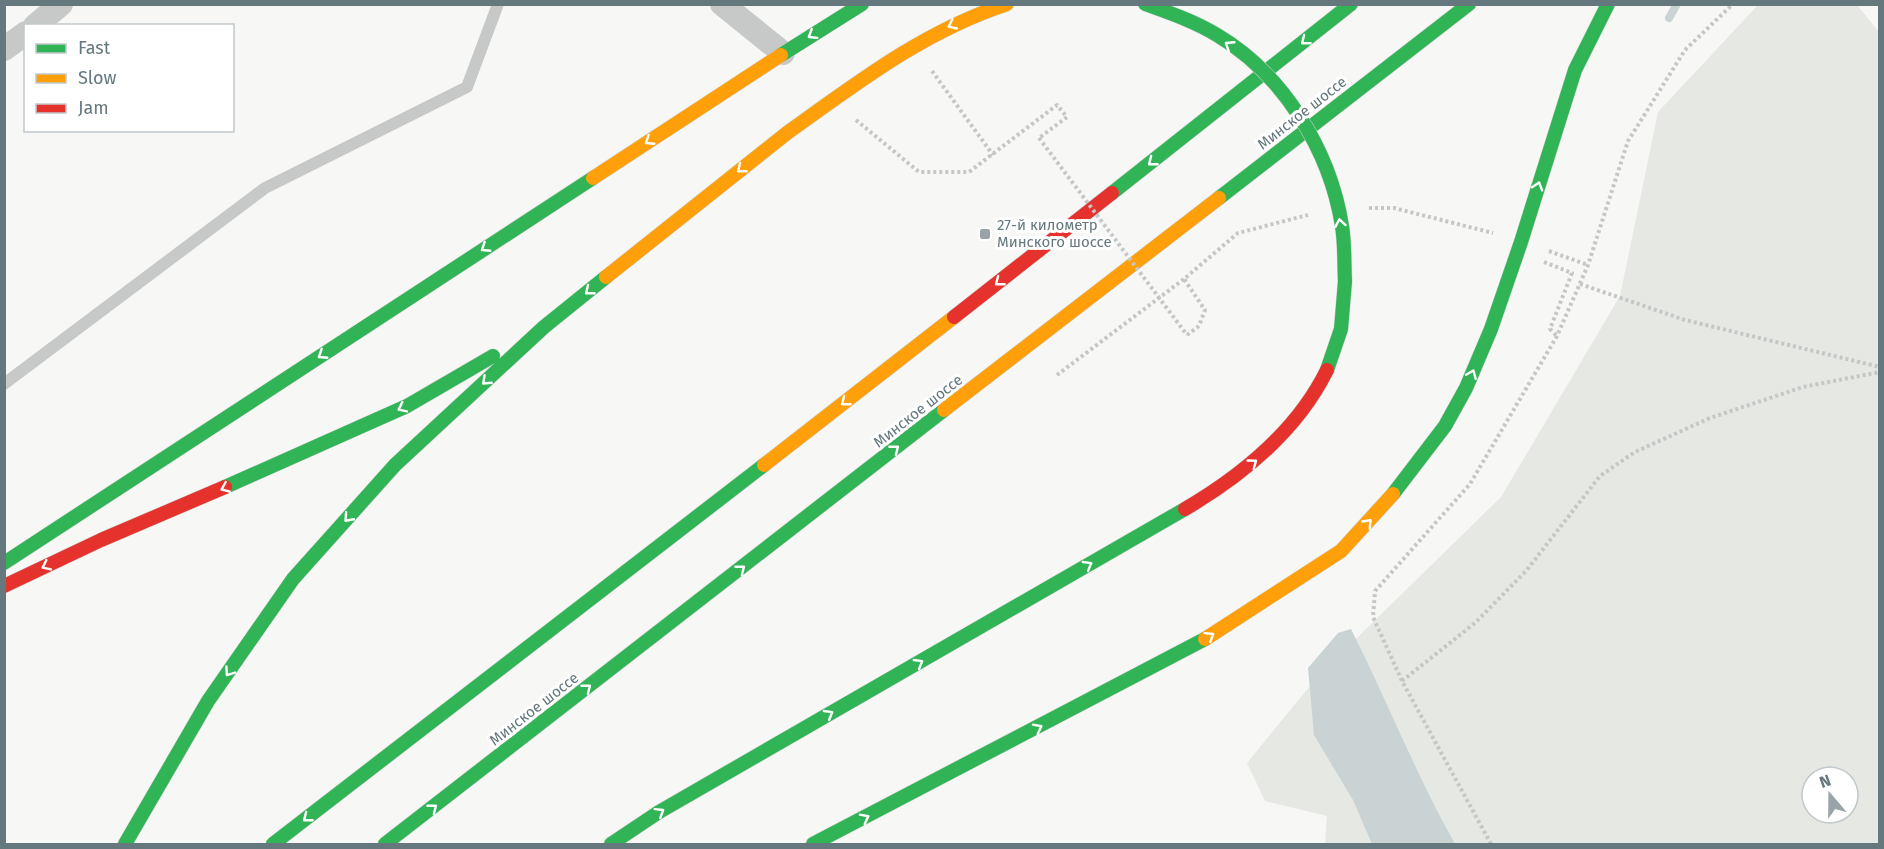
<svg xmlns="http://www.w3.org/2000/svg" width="1884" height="849" font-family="'Fira Sans',sans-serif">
<rect width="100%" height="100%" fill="#f7f7f6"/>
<path fill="#e6e8e3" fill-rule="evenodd" d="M1758 5H1857L1880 33 1879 844H1325L1327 816 1265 801 1247 763 1318 676 1501 497 1620 296 1658 112ZM1812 777H1848V813H1812Z"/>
<path fill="#c9d3d4" d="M1351 629C1387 700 1416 775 1455 844H1372L1353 800 1314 735 1308 668 1338 633Z"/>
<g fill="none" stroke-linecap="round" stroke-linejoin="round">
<path stroke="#c9d3d4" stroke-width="8" d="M1669 18 1677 4"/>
<g stroke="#d1d3d3" stroke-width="15">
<path id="fast" d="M781 55 862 4
M1112 193 1351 4
M1219 198 1469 4
M1327 370 1341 329 1345 281
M225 487 407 406 493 356
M1393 494 1445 426 1466 388 1491 329 1521 242 1575 70 1608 4
M4 563 593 178
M125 844 208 701 293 579 395 465 544 327 606 277
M273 844 764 465
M385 844 944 410
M611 844 659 812 1185 509
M813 844 1205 639"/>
</g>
<g stroke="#d1d3d3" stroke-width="15">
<path id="slow" d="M593 178 781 55
M606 277 787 133
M944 410 1219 198
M764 465 954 317
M1205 639 1341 551 1393 494"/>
</g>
<g stroke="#d1d3d3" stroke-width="15">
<path id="jam" d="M954 317 1112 193
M1185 509C1243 475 1297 431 1327 370
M4 586 101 540 225 487"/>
</g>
<path stroke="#c5c7c7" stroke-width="4" stroke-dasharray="3 3" stroke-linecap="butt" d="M932 71 993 155
M856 120 919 172H969L1057 105 1067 117 1039 138
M1369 208H1394L1493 233
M1549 251 1588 265
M1544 262 1572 273 1550 329 1557 336
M1580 284 1685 320 1880 367
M1187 335 1199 326 1205 310 1184 279 1238 233 1308 215
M1057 375 1184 279
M1402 681 1475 623 1526 571 1600 476 1635 452 1710 418 1803 387 1880 372
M1491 844 1402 681 1373 617 1375 591 1470 484 1557 336 1588 265 1628 141 1685 50 1733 4"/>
<path stroke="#c7c9c9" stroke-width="12" d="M4 384 265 188 467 87 498 4"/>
<path stroke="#c7c9c9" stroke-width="24" d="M722 4 783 53
M35 26 61 4
M4 49 26 33"/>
<use href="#fast" stroke="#30b455" stroke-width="14"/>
<use href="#slow" stroke="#ff9f0a" stroke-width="14"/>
<use href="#jam" stroke="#e5322d" stroke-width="14"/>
<g stroke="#d1d3d3" stroke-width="15" stroke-linecap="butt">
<path id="fast-bridge" d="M1145 4C1170 13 1194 21 1217 35 1283 74 1330 150 1342 226 1345 244 1344 263 1345 281"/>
</g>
<g stroke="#d1d3d3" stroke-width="15" stroke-linecap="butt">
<path id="slow-bridge" d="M787 133C857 83 924 31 1007 4"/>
</g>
<path stroke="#c5c7c7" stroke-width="4" stroke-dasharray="3 3" stroke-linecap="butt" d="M1039 138 1187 335"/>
<use href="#fast-bridge" stroke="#30b455" stroke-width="14"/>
<use href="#slow-bridge" stroke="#ff9f0a" stroke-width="14"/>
</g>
<defs><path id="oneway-chevron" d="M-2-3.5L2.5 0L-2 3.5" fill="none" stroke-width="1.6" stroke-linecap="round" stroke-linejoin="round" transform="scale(1.5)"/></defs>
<g stroke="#fff">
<use href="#oneway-chevron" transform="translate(952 25) rotate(155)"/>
<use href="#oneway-chevron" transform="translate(812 35) rotate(148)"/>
<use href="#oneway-chevron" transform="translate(1305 41) rotate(142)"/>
<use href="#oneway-chevron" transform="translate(1229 45) rotate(-147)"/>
<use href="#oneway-chevron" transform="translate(649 141) rotate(147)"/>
<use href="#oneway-chevron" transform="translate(1152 162) rotate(142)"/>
<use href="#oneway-chevron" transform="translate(741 169) rotate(141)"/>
<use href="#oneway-chevron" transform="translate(1538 186) rotate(-73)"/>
<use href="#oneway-chevron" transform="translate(1340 223) rotate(-100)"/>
<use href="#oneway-chevron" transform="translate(485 248) rotate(147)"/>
<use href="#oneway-chevron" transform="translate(999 282) rotate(142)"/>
<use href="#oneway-chevron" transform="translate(589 291) rotate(141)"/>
<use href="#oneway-chevron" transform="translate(322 355) rotate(147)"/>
<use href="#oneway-chevron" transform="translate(1472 374) rotate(-67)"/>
<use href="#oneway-chevron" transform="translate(486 381) rotate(137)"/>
<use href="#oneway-chevron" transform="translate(845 402) rotate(142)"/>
<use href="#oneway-chevron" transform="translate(402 408) rotate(154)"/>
<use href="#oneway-chevron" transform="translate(895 449) rotate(-38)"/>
<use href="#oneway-chevron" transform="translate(1253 463) rotate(-36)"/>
<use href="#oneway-chevron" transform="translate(225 488) rotate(157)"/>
<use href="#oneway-chevron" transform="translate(348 518) rotate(132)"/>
<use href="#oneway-chevron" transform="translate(1368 523) rotate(-46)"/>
<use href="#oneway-chevron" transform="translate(1088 565) rotate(-30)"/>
<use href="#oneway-chevron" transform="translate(46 566) rotate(154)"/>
<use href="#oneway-chevron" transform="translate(741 569) rotate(-38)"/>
<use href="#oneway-chevron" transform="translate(1210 636) rotate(-32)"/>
<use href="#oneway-chevron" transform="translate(919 663) rotate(-30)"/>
<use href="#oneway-chevron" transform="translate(229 672) rotate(125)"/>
<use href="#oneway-chevron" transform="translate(587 688) rotate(-38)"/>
<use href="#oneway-chevron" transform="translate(829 714) rotate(-30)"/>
<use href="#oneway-chevron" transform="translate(1038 728) rotate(-27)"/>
<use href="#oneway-chevron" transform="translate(433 808) rotate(-38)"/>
<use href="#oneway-chevron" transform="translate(660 812) rotate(-32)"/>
<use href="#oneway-chevron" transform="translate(307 818) rotate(142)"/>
<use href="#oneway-chevron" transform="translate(865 818) rotate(-27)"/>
</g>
<rect fill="#98a4a8" stroke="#fff" stroke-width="2" x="979" y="228" width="12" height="12" rx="3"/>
<g text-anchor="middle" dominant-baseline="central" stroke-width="6" stroke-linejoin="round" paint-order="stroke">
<g font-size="15" fill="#65787e" stroke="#fff">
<text transform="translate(1302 113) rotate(-38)">Минское шоссе</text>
<text transform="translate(918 411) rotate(-38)">Минское шоссе</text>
<text transform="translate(534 709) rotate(-38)">Минское шоссе</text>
</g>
<g font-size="15" fill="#65787e" stroke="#fff" text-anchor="start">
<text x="997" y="225">27-й километр<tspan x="997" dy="17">Минского шоссе</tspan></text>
</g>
</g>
<rect width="1884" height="849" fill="none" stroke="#65787e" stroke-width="12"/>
<rect x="24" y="24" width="210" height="108" fill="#ffffff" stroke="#c1c9cb" stroke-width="1.5"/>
<rect x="36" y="44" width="30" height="9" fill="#30b455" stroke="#c1c9cb" stroke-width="1.5"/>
<text x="78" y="54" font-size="18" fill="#65787e">Fast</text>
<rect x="36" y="74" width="30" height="9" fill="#ff9f0a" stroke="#c1c9cb" stroke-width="1.5"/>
<text x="78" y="84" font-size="18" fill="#65787e">Slow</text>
<rect x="36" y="104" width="30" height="9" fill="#e5322d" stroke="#c1c9cb" stroke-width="1.5"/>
<text x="78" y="114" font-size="18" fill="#65787e">Jam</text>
<g transform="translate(1830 795) rotate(340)"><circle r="28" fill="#ffffff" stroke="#c1c9cb" stroke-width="1.5"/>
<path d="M0-4.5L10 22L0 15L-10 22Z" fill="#98a4a8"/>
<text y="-9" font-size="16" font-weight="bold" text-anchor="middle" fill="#65787e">N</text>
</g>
</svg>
